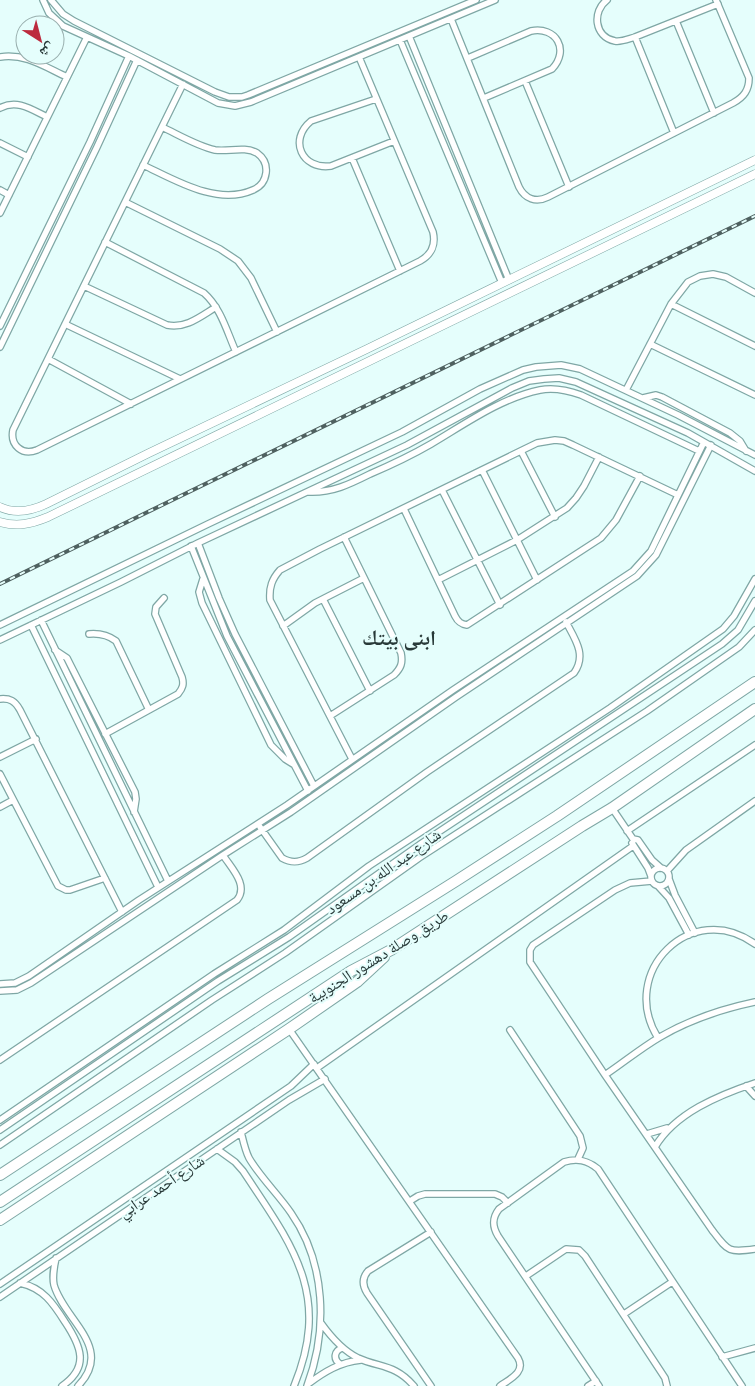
<svg xmlns="http://www.w3.org/2000/svg" width="755" height="1386" font-family="Ubuntu,'Noto Naskh Arabic',sans-serif">
<rect width="100%" height="100%" fill="#e5fefc"/>
<g fill="none" stroke-linecap="round" stroke-linejoin="round">
<g stroke="#7fa7a5" stroke-width="8">
<path id="street" d="M43 0 49 13 63 26 129 56 218 103 235 106 251 102 495 0
M51 0 63 14 74 21 215 92 229 97H242L248 95 476 0
M607 0C592 11 594 37 615 41 622 42 628 39 635 37L718 4
M451 19 519 187C525 199 536 203 548 197L733 103C744 97 749 90 749 78L716 0
M676 21 714 113
M409 36 509 280
M635 37 674 133
M400 40 502 283
M0 57C25 53 45 67 67 77
M468 58 531 31C556 26 570 50 552 69L484 98
M525 81 569 187
M183 84 13 430C10 445 22 456 37 450L420 261C431 255 436 245 433 232L359 57
M376 99 311 121C288 140 302 170 331 166L394 141
M0 108C17 99 31 109 47 117
M0 143 28 157
M352 158 400 271
M143 165C175 180 217 206 253 190 260 187 265 181 266 173 267 165 264 158 257 153 245 146 228 152 215 150 197 146 179 135 162 127
M0 190 9 195
M125 202 220 249 238 261 251 278 277 332
M0 213 87 37
M105 242 204 293C221 308 227 332 236 352
M84 286 167 325C186 329 201 316 216 307
M671 304 755 346
M65 324 180 379
M0 326 90 142 129 56
M650 344 755 395
M0 347 97 147 137 60
M48 359 131 404
M626 390 671 304 688 282 700 276 713 274 726 277 755 293
M643 398 656 395 662 397 730 433 740 441 746 451
M521 451 555 517
M482 470 537 580
M442 490 500 605
M309 492C332 493 350 484 370 474 391 465 412 455 431 444 465 424 501 398 540 390 554 387 567 390 581 395L699 451
M404 509 455 616C458 622 461 624 467 625L601 538 616 520 640 476
M198 543 219 598 235 634 314 786
M191 546 227 636 308 791
M203 579 199 592 202 603 271 745 285 759 293 764
M438 580 517 540 567 508 576 498 584 486 599 457
M323 599 370 691
M41 620 168 881
M0 625 208 524 402 432 480 389 523 370 536 367 561 365 580 369 678 415 755 455
M31 625 158 887
M283 626 315 603 364 578
M89 634C100 633 108 635 116 641L149 710
M0 640 121 582 198 543 407 445 512 388 529 381 544 379 559 378 576 382 688 433 755 471
M55 650 67 658 70 664 135 792 136 799 134 812
M0 699C10 698 15 701 20 710L122 912
M330 716 394 675C401 668 403 663 401 653L344 537
M105 734 178 694C183 688 184 684 182 677L155 614 156 607 164 598
M0 757 36 739
M352 759 270 600C269 587 272 579 280 570L320 549 537 443 555 440 564 441 573 445 678 495
M0 774 58 886 66 890H70L105 878
M0 807 13 800
M612 808 633 839 638 840 652 860 661 868
M260 827 282 858C291 863 298 863 307 858L427 772 574 673C587 655 575 639 566 622
M627 831 755 745
M632 843 648 868 651 876
M651 877a9 9 0 1 1 18 0a9 9 0 1 1-18 0Z
M667 871 686 850 755 801
M669 879 675 895 695 933
M652 881 630 883 615 890 533 945 530 950V962L605 1075 712 1230C728 1251 728 1253 755 1249
M658 886 669 898 689 935
M0 984 15 983 29 976 139 900 287 805 453 690 633 571 651 551 704 442
M0 991 17 990 31 983 223 855 291 812 456 697 637 576 656 555 711 445
M289 1029 518 1358C526 1372 510 1379 500 1386
M510 1030 580 1136 583 1148 578 1159
M658 1038C617 972 692 898 755 944
M0 1060 237 900C249 885 231 868 223 855
M317 1068 633 846
M605 1075C623 1063 641 1048 660 1037 689 1020 722 1009 755 1002
M746 1086 755 1096
M0 1120 214 974 284 930 369 866 610 708 723 629 734 616 755 579
M0 1130 218 981 289 937 422 843 722 644 738 630 755 601
M241 1132C243 1140 245 1150 249 1158 260 1177 278 1194 291 1213 326 1263 328 1330 307 1386
M647 1134 667 1128
M0 1145 212 1000 285 953 419 858 647 711 739 647 755 630
M655 1147C675 1113 719 1095 755 1083
M217 1149 235 1162 243 1171C292 1245 332 1294 294 1386
M410 1201 418 1196 425 1194H495L502 1197 508 1203
M431 1232 368 1271C362 1278 362 1285 367 1293L431 1386
M56 1258C54 1267 52 1276 54 1285 64 1320 115 1348 78 1386
M526 1276 566 1249 579 1250 585 1256 665 1378 667 1386
M20 1283C43 1288 53 1303 65 1322 81 1346 90 1367 62 1386
M0 1284 291 1086 314 1064
M0 1297 289 1100 325 1079
M624 1314 672 1282
M321 1323C331 1337 342 1350 358 1358 380 1368 395 1364 414 1386
M722 1357 755 1348
M340 1364C333 1359 334 1351 342 1348
M308 1384C324 1372 340 1362 361 1360
M588 1386 596 1381
M599 1386 498 1236C492 1226 492 1218 499 1209L564 1162C577 1158 587 1160 598 1169L742 1386"/>
</g>
<g stroke="#7fa7a5" stroke-width="9">
<path id="secondary" d="M0 507C15 514 31 511 46 504L149 453 367 349 755 160
M0 522C17 527 31 524 48 517L755 174"/>
</g>
<g stroke="#7fa7a5" stroke-width="12">
<path id="highway" d="M0 1175 268 999 456 881 557 816 755 682
M0 1202 351 971 391 950 582 826 612 808 755 709
M0 1220 289 1029 357 982 384 957"/>
</g>
<use href="#street" stroke="#fff" stroke-width="5.5"/>
<use href="#secondary" stroke="#fff" stroke-width="8"/>
<use href="#highway" stroke="#fff" stroke-width="10"/>
<g stroke="#4f6160" stroke-width="4">
<path id="rail" d="M0 584 755 216"/>
</g>
<use href="#rail" stroke="#e5fefc" stroke-width="2" stroke-dasharray="5.5" stroke-linecap="butt"/>
</g>
<g text-anchor="middle" dominant-baseline="central" stroke-width="4" stroke-linejoin="round" paint-order="stroke">
<g font-size="16" fill="#283938" stroke="#e5fefc">
<text transform="translate(383 871) rotate(-35)">شارع عبد الله بن مسعود</text>
<text transform="translate(378 956) rotate(-32)">طريق وصلة دهشور الجنوبية</text>
<text transform="translate(161 1186) rotate(-34)">شارع أحمد عرابي</text>
</g>
<g font-size="21" font-weight="bold" fill="#283938" stroke="#e5fefc">
<text x="399" y="637">ابنى بيتك</text>
</g>
</g>
<g transform="translate(40 40) rotate(144)"><circle r="24" fill="#e5fefc" stroke="#99afae"/>
<path d="M0-4L9 19L0 12L-9 19Z" fill="#bc2b3e"/>
<text y="-8" font-size="14" font-weight="bold" text-anchor="middle" fill="#283938">ش</text>
</g>
</svg>
